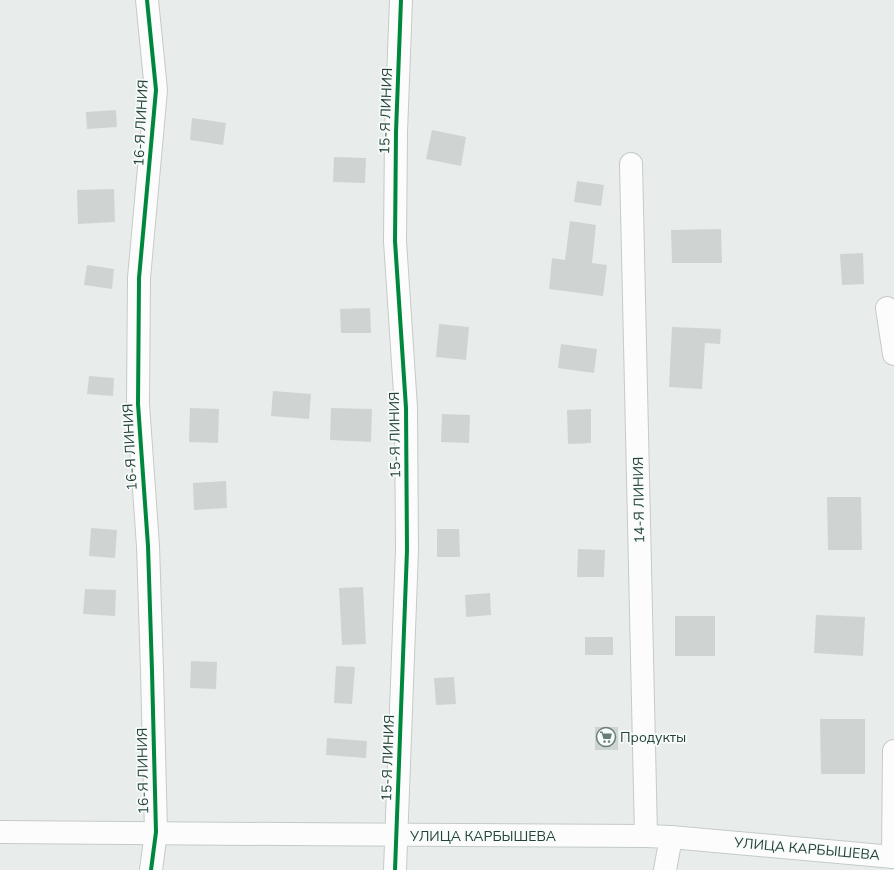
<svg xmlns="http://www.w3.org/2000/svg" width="894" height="870" font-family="'Nunito Sans',sans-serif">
<rect width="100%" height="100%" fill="#e8edeb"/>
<path fill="#cfd4d2" d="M116 110 117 127 87 129 86 112Z
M192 118 226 123 223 145 190 140Z
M432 130 466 137 461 166 426 159Z
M334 157 366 158 365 183 333 182Z
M577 181 604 185 601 206 574 202Z
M114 189 115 222 78 224 77 190Z
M570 221 596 225 592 263 607 265 603 296 549 289 552 258 565 260Z
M721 229 722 263H672L671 230Z
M863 253 864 284 842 285 840 254Z
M87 265 114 269 112 289 84 285Z
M370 308 371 333H341L340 309Z
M439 324 469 327 466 360 436 357Z
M672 327 721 329 720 344 705 343 702 389 669 387Z
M561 344 597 349 594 373 558 368Z
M89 376 114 378 113 396 87 394Z
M273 391 311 394 309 419 271 416Z
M190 408 219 409 218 443 189 442Z
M331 408 372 409 371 442 330 440Z
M591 409V443L568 444 567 410Z
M442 414 470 415 469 443 441 442Z
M226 481 227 508 194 510 193 483Z
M827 497H861L862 550H828Z
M91 528 117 530 115 558 89 556Z
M437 529H459L460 557H437Z
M578 549 605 550 604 577H577Z
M363 587 366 644 342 645 339 588Z
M85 589 116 590 115 616 83 614Z
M490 593 491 615 466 617 465 595Z
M816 615 865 617 863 656 814 653Z
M675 616H715V656H675Z
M585 637H613V655H585Z
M191 661 217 662 216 689 190 688Z
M336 666 355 667 352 704 334 703Z
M454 677 456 704 436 705 434 678Z
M820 719H865V774H821Z
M595 727H618V750H595Z
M327 738 367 741 366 758 326 755Z"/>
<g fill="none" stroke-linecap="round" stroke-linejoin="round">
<g stroke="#c5cac8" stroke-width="24">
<path id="minor" d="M147 0 156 90 139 278 138 404 148 546 152 671 156 832 151 870
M631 164 646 836
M887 308 894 354
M893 857 894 751
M395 870 407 550 406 408 395 241 396 132 401 0
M665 870 671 837"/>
</g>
<g stroke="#c3cbc8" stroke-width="24">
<path id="secondary" d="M0 832C215 833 431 836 646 836L671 837 894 857"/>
</g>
<use href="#minor" stroke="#fcfcfc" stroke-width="22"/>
<use href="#secondary" stroke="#fcfcfc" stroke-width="22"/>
<g stroke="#f7fbf9" stroke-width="6">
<path id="cycleway" d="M147 0 156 90 139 278 138 404 148 546 152 671 156 832 151 870
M395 870 407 550 406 408 395 241 396 132 401 0"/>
</g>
<use href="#cycleway" stroke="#00873e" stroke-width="4"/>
</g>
<defs>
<g id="supermarket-ring" transform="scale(1)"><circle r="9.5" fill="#f7fbf9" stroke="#697e78" stroke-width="1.5"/><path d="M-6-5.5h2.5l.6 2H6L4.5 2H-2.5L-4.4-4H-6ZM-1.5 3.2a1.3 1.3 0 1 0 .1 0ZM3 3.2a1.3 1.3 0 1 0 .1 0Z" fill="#697e78"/></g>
</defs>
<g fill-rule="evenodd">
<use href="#supermarket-ring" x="606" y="737"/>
</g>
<g text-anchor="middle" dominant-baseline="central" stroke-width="3.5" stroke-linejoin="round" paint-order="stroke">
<g font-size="14" fill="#24423a" stroke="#f7fbf9">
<text transform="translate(386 111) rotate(-88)">15-Я ЛИНИЯ</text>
<text transform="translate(141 123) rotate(-87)">16-Я ЛИНИЯ</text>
<text transform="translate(395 435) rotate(-91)">15-Я ЛИНИЯ</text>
<text transform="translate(130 447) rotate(-93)">16-Я ЛИНИЯ</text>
<text transform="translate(639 500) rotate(-91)">14-Я ЛИНИЯ</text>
<text transform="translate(388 758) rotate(-88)">15-Я ЛИНИЯ</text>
<text transform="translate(143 771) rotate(-91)">16-Я ЛИНИЯ</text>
<text x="483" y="836">УЛИЦА КАРБЫШЕВА</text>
<text transform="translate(807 849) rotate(5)">УЛИЦА КАРБЫШЕВА</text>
</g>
<g font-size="14" fill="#24423a" stroke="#f7fbf9" text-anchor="start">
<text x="620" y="737">Продукты</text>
</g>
</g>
</svg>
